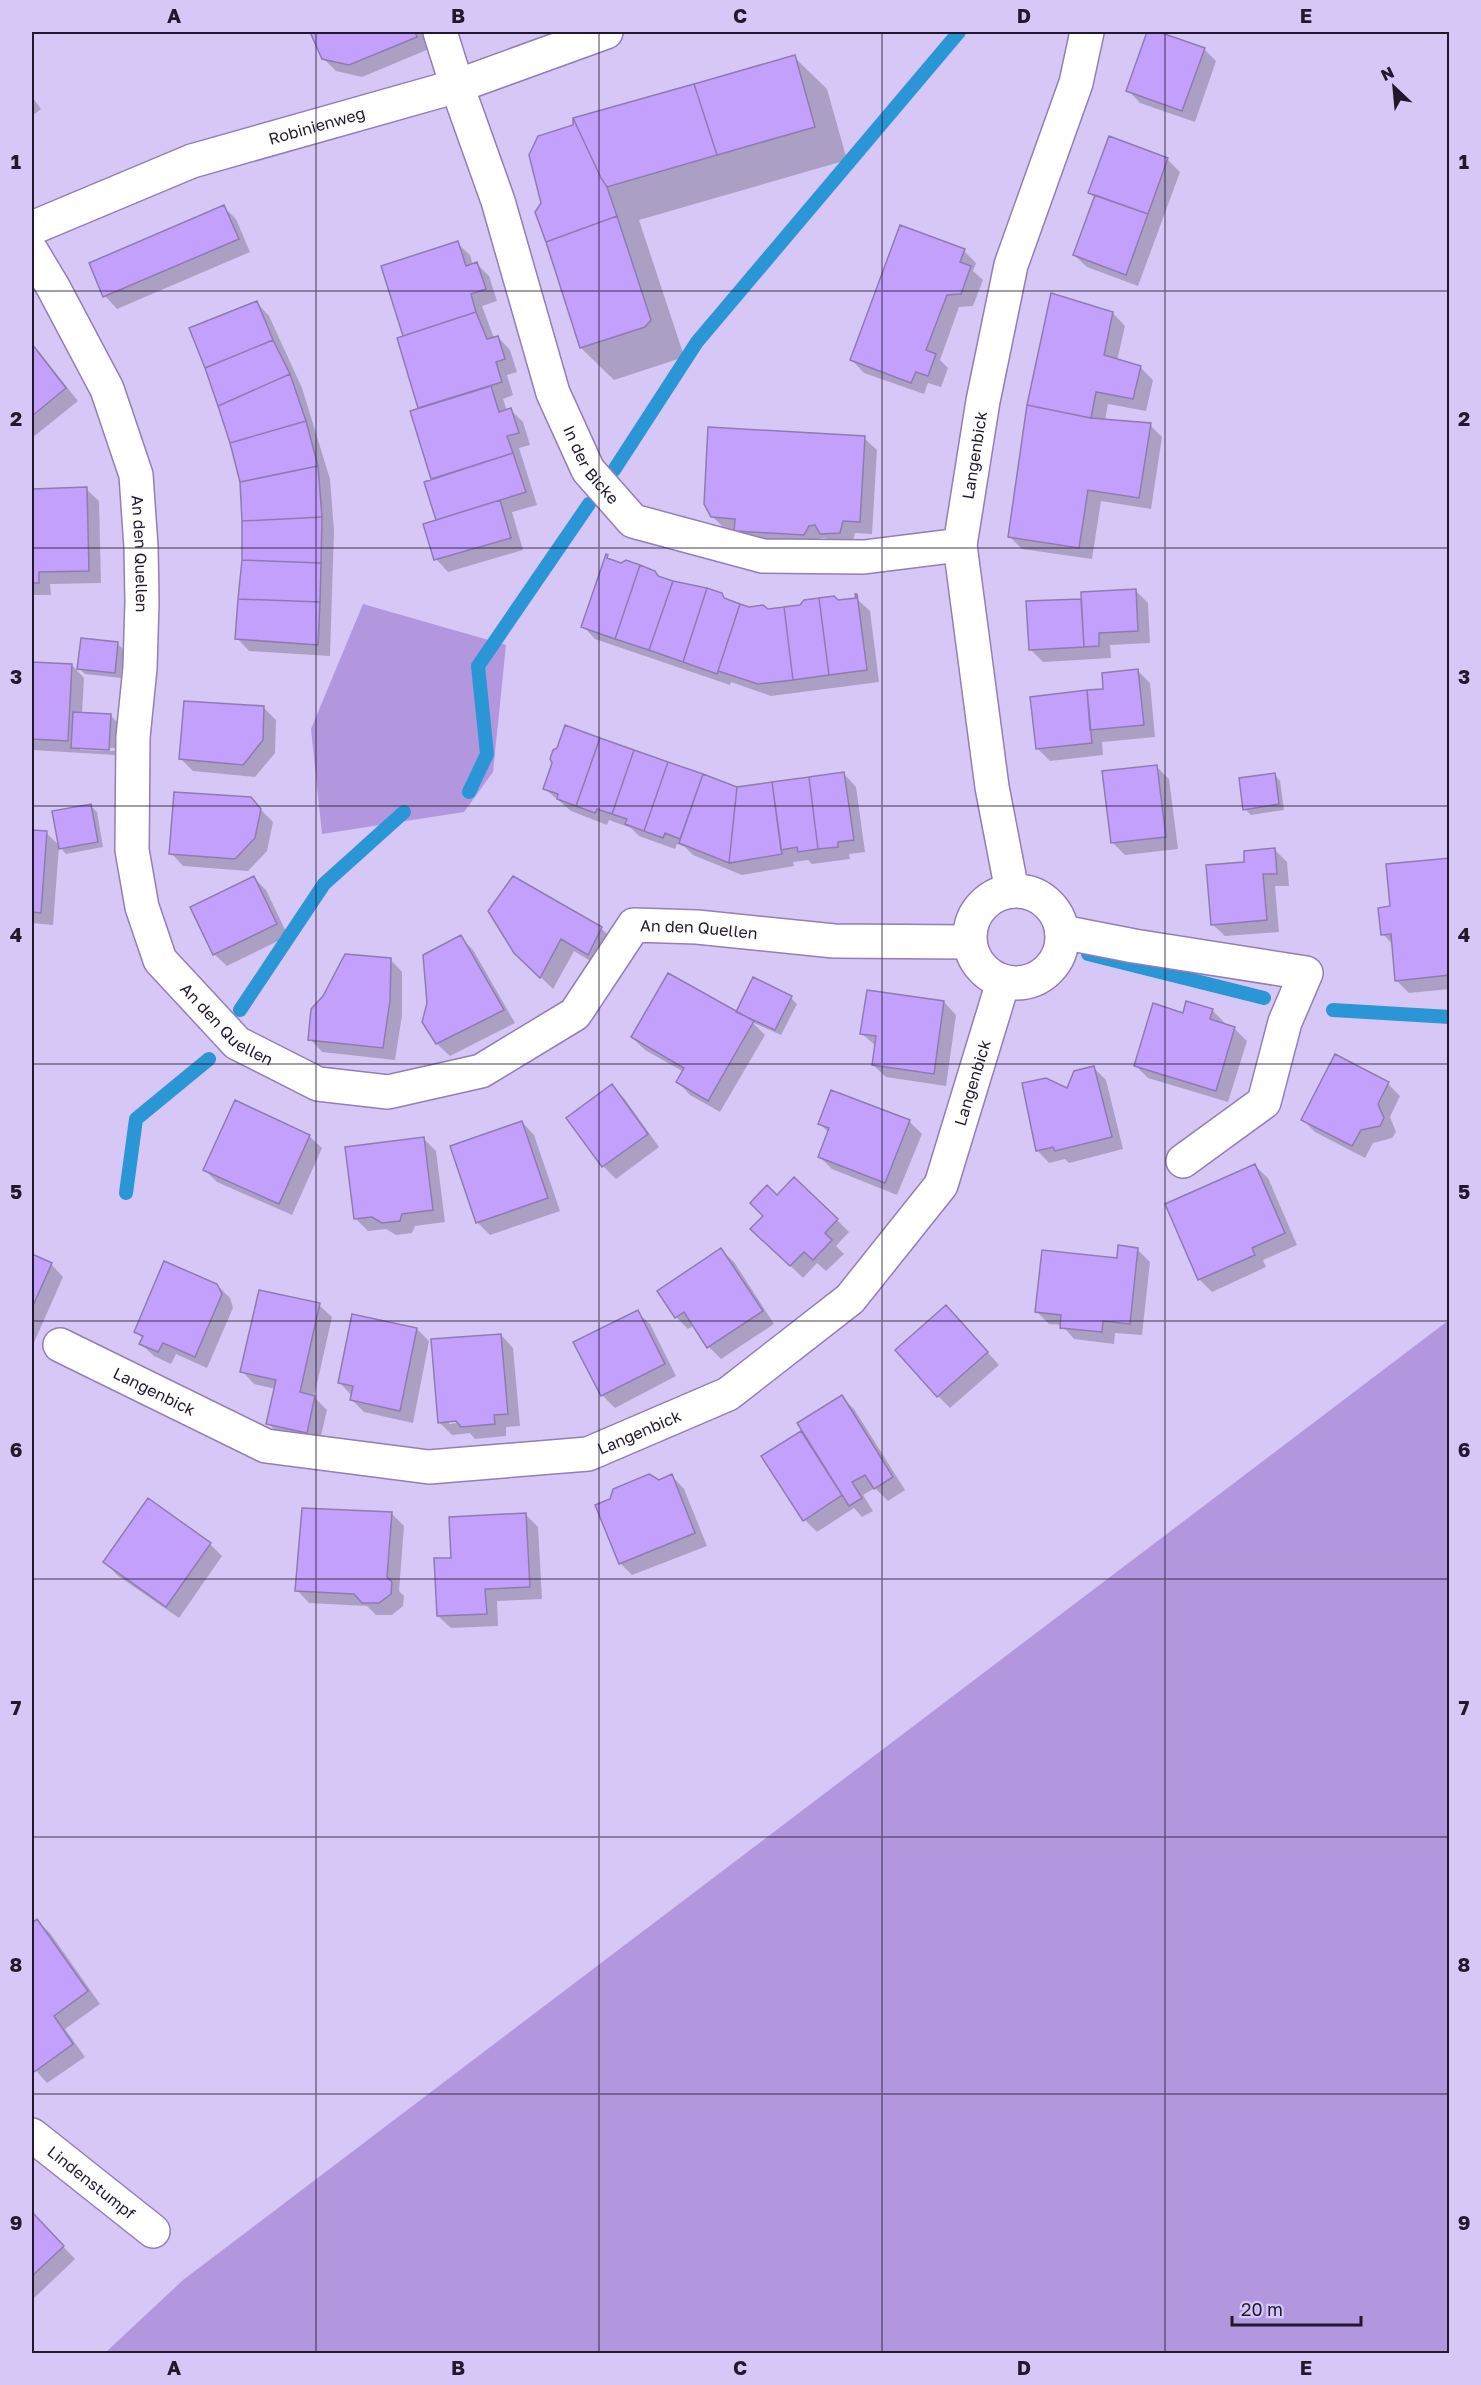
<svg xmlns="http://www.w3.org/2000/svg" width="1481" height="2385" font-family="'Golos Text',sans-serif">
<rect width="100%" height="100%" fill="#d7c7f6"/>
<path fill="#b297de" d="M363 604 506 645 493 772 464 812 322 834 311 729Z
M1449 1320V2353H105L183 2280Z"/>
<path fill="#0003" fill-rule="evenodd" d="M312 32H421L429 49 362 77 336 71 323 58Z
M1149 32 1204 49 1216 61 1195 122 1140 103 1128 90Z
M794 57 827 89 847 160 639 220 683 353 678 359 614 380 581 348 537 212Z
M32 97 41 109 32 116Z
M1167 159 1180 172 1138 286 1087 267 1074 255 1096 198 1090 192Z
M224 207 236 219 250 252 117 309 105 296Z
M457 243 470 255 473 265 477 264 489 276 497 301 482 306 494 338 498 337 510 350 517 372 507 375 513 395 503 399 507 411 511 410 523 422 530 445 519 448 537 505 512 512 523 550 448 572 436 559 438 521 433 479 412 412 420 409 399 339 404 337 382 267Z
M964 251 976 263 973 271 983 280 973 306 959 307 940 360 948 368 941 387 928 383 924 394 864 373 852 360Z
M257 303 269 316 302 388 330 479 334 531 330 656 249 651 237 638 243 560Z
M1113 313 1125 326 1117 361 1141 368 1153 380 1146 411 1108 404 1105 421 1150 425 1162 437 1151 509 1101 501 1092 559 1022 549 1009 536Z
M32 343 78 401 32 438Z
M864 438 877 450 872 534 855 533 852 545 834 546 826 538H821L817 547 748 543 736 530 725 529 712 516Z
M86 489 99 501 101 583 50 584 51 595H32V490Z
M654 572 661 578 721 595 728 601 739 606 768 611 857 599 870 611 879 682 771 696 731 682 730 685 595 639 583 626Z
M1135 590 1148 603 1150 643 1110 645 1111 658 1043 662 1030 649 1027 602 1083 600Z
M118 644 124 650 121 678 85 674 79 668Z
M32 663 72 665 84 678 82 714 111 716 117 722 115 748 80 747V750L115 751V755L32 750Z
M1138 671 1150 683 1155 737 1102 742 1103 755 1050 761 1037 748 1105 691Z
M264 708 276 720 275 753 255 777 193 771 180 758Z
M566 727 737 789 844 774 856 787 865 852 849 854 850 859 812 864 808 860 793 862 794 866 742 875 693 855 685 847 677 844 675 849 639 836 631 828 609 820 607 825 571 811 545 789Z
M1157 767 1169 779 1178 849 1125 855 1112 842Z
M1275 775 1280 781 1284 810 1251 815 1245 809Z
M250 799 273 822 267 851 248 871 183 866 171 853Z
M91 806 97 812 103 847 66 854 59 846 53 925 32 923V832L46 833 60 846Z
M1275 850 1287 862 1289 886H1275L1279 932 1225 936 1212 924 1246 863Z
M1450 860V989L1409 993 1396 980 1393 945 1383 934 1391 907Z
M254 878 266 890 288 936 227 966 214 954Z
M490 911 601 928 613 940 600 967 574 951 553 989 515 952Z
M461 937 473 950 515 1023 450 1056 437 1044 424 1021Z
M390 959 402 972V1015L395 1060 322 1052 310 1039Z
M791 998 797 1004 781 1035 752 1022 765 1035 720 1112 690 1095 678 1082 684 1072 645 1050 632 1037 737 1013Z
M944 1002 956 1015 946 1086 886 1077 873 1065 876 1046 862 1034Z
M1212 1010 1225 1023 1224 1025 1234 1028 1247 1041 1228 1102 1148 1078 1136 1066 1184 1014Z
M1093 1067 1106 1080 1123 1149 1069 1163 1065 1159 1049 1163 1037 1150 1067 1090Z
M1388 1084 1400 1096 1390 1117 1396 1132 1392 1138 1373 1143 1365 1158 1315 1132 1302 1119Z
M612 1086 624 1098 659 1147 616 1179 603 1166 568 1118Z
M909 1121 922 1134 897 1195 832 1169 820 1157 829 1133 820 1124Z
M522 1122 534 1135 560 1211 490 1235 477 1222Z
M309 1136 322 1148 292 1215 217 1182 205 1170Z
M424 1139 436 1151 445 1222 415 1226 412 1233 396 1235 386 1229 368 1231 356 1219Z
M1255 1166 1268 1178 1297 1245 1263 1260 1266 1267 1212 1292 1199 1279Z
M778 1197 837 1220 849 1232 836 1246 844 1254 826 1271 817 1263 803 1278 765 1241V1216Z
M1137 1249 1150 1262 1142 1335 1115 1333 1114 1344 1074 1339 1062 1325 1049 1324 1036 1311Z
M721 1250 734 1262 774 1324 721 1359 709 1347 695 1325 688 1329 676 1317Z
M32 1255 51 1264 63 1277 32 1347Z
M217 1285 230 1298 233 1308 207 1368 176 1354 171 1364 154 1356 141 1344 143 1339 135 1331Z
M319 1305 332 1317 314 1397 327 1410 319 1444 280 1436 268 1423 276 1389 254 1384 242 1371Z
M637 1312 650 1324 676 1376 615 1408 602 1395 575 1343Z
M959 1320 999 1365 950 1408 938 1396Z
M417 1329 429 1341 413 1423 364 1412 352 1400V1396L340 1383Z
M501 1335 513 1348 520 1426 506 1427V1436L475 1439 470 1433 452 1435 439 1422ZM463 1419 464 1422 449 1424V1421Z
M841 1397 854 1409 905 1490 888 1501 875 1488 863 1495 873 1511 862 1517 854 1508 817 1532 805 1520 763 1457 803 1431Z
M672 1476 684 1489 707 1546 632 1575 620 1563 659 1482Z
M392 1514 404 1526 399 1591 404 1596 403 1606 392 1615H376L367 1606 309 1603 297 1590Z
M525 1514 538 1527 542 1599 497 1601 498 1626 451 1628 438 1616 453 1559Z
M210 1544 222 1556 179 1618 117 1575 105 1562Z
M37 1921 50 1933 100 2004 65 2029 85 2057 47 2083 32 2066V1925Z
M32 2214 75 2259 32 2300Z"/>
<g fill="none" stroke-linecap="round" stroke-linejoin="round">
<path stroke="#2b96d6" stroke-width="14" d="M614 470 697 342 959 32
M469 792 487 754 478 666 589 504
M1088 954 1264 998
M240 1010 324 884 404 812
M1333 1010 1450 1017
M126 1193 136 1119 209 1059"/>
</g>
<path fill="#c4a0fd" stroke="#8f7bb2" stroke-width="1.5" d="M310 32H415L417 37 349 65 322 59Z
M1147 32H1159L1205 48 1182 111 1126 91Z
M795 55 815 127 717 155 694 84Z
M694 84 717 155 607 187 601 178 573 118Z
M573 118 601 178 607 187 617 216 546 242 535 212 541 203 529 155 538 136 573 125Z
M1109 136 1168 158 1148 214 1088 193Z
M1095 195 1148 214 1126 275 1073 255Z
M224 205 239 239 103 297 89 263Z
M617 216 651 320 645 327 580 348 546 242Z
M900 225 965 249 960 262 971 266 961 294 947 295 926 350 936 354 928 376 916 372 911 383 850 360Z
M458 241 466 266 477 262 486 289 471 294 476 312 403 336 381 266Z
M1051 293 1113 312 1104 355 1141 366 1133 399 1096 392 1091 418 1027 405Z
M257 301 273 340 205 368 189 328Z
M476 312 487 339 498 336 505 359 496 362 502 382 418 408 397 338Z
M273 340 290 374 218 406 205 368Z
M32 344 66 388 32 416Z
M290 374 306 421 230 443 218 406Z
M491 386 499 412 511 408 519 433 507 436 513 453 431 479 410 411Z
M1027 405 1091 418 1151 423 1139 498 1088 490 1079 548 1008 537Z
M306 421 318 466 240 482 230 443Z
M708 427 865 436 860 522 843 521 840 533 820 534 815 525 809 526 804 535 734 531 735 519 711 517 704 504Z
M513 453 526 492 436 520 424 482Z
M318 466 322 517 242 521 240 482Z
M87 487 89 571 39 572V583H32V489Z
M500 500 511 538 434 560 423 524Z
M322 517 321 563 242 560V521Z
M606 554 608 555 607 558 621 563 626 560 640 565 615 639 581 627Z
M242 560 321 563 320 602 238 599Z
M640 565 655 571 658 576 673 581 649 650 615 639Z
M673 581 707 588 683 662 649 650Z
M707 588 722 593 724 598 740 604 717 674 683 662Z
M1136 589 1138 631 1099 633V646L1084 647 1081 592Z
M855 594H857L867 670 829 675 819 598 834 596 838 600 856 598Z
M819 598 829 675 793 680 784 607 800 605 804 600Z
M238 599 320 602 318 645 235 639Z
M1081 599 1084 647 1029 650 1026 601Z
M740 604 749 607 763 605 768 609 784 607 793 680 758 684 718 671Z
M81 638 118 642 115 673 77 669Z
M32 662 72 664 68 741 32 739Z
M1138 669 1144 725 1090 730 1087 690 1103 689 1102 673Z
M1087 690 1092 743 1036 749 1030 697Z
M184 701 264 706 263 740 243 765 179 759Z
M73 712 111 714 109 750 71 748Z
M565 725 600 738 576 806 557 799 558 794 543 789 552 763 550 759 553 750 557 748Z
M600 738 634 750 612 814 597 809 595 813 576 806Z
M634 750 668 762 644 831 625 824 627 819 612 814Z
M668 762 703 774 680 839 665 833 663 838 644 831Z
M1157 765 1166 837 1111 843 1102 771Z
M844 772 854 840 838 842V847L818 849 809 777Z
M1275 773 1279 804 1243 810 1239 778Z
M703 774 737 787 729 863 679 843Z
M809 777 818 849 798 852 797 847 781 850 772 782Z
M772 782 782 854 729 863 737 787Z
M174 792 251 797 261 809 255 838 235 859 169 854Z
M91 804 98 842 59 849 52 811Z
M32 830 47 831 41 913 32 912Z
M1275 848 1277 874H1263L1267 920 1211 925 1206 865 1244 862V851Z
M1450 858V975L1395 981 1391 934 1381 935 1378 908 1390 906 1386 864Z
M254 876 277 924 213 955 190 907Z
M513 876 602 927 588 955 561 939 540 978 514 953 488 911Z
M461 935 504 1010 436 1044 422 1022 427 1003 423 955Z
M345 954 391 958 390 1001 383 1048 308 1040 311 1009 323 996Z
M668 973 754 1021 708 1101 676 1082 684 1068 631 1037Z
M753 977 792 996 775 1030 736 1012Z
M867 990 944 1001 934 1074 872 1065 876 1036 860 1034Z
M1186 1001 1213 1009 1210 1019 1235 1027 1216 1091 1134 1066 1153 1003 1183 1013Z
M1335 1054 1389 1082 1378 1104 1384 1118 1380 1126 1361 1130 1352 1146 1301 1120Z
M1094 1066 1112 1137 1055 1151 1053 1147 1036 1151 1022 1083 1046 1078 1067 1088 1074 1071Z
M612 1084 648 1134 602 1167 566 1118Z
M831 1090 910 1120 885 1183 818 1157 829 1128 818 1124Z
M235 1100 310 1135 279 1204 203 1170Z
M522 1121 548 1198 476 1223 450 1146Z
M424 1137 433 1210 402 1214 400 1221 382 1223 372 1217 354 1219 345 1147Z
M1255 1164 1285 1233 1252 1248 1255 1255 1198 1280 1165 1204Z
M794 1177 838 1219 825 1233 832 1240 813 1260 804 1252 790 1266 750 1229 763 1216 750 1203 767 1185 777 1195Z
M1118 1245 1138 1248 1130 1324 1103 1321 1102 1332 1060 1328 1061 1315 1035 1312 1042 1250 1117 1258Z
M721 1248 763 1311 707 1348 684 1312 675 1318 657 1291Z
M32 1254 52 1263 32 1308Z
M164 1261 217 1284 222 1294 195 1357 163 1343 158 1352 139 1344 143 1336 134 1332Z
M259 1290 320 1303 300 1392 315 1396 307 1433 266 1424 276 1380 240 1372Z
M946 1305 988 1352 937 1397 895 1350Z
M638 1310 665 1364 601 1396 573 1342Z
M352 1314 417 1328 400 1411 350 1400 353 1386 338 1383Z
M501 1334 508 1414 494 1415 495 1424 461 1427 456 1421 438 1423 431 1339Z
M842 1395 893 1477 874 1489 865 1475 852 1482 862 1498 849 1506 797 1423Z
M801 1431 842 1495 803 1521 761 1456Z
M649 1474 659 1480 672 1474 695 1533 619 1564 595 1505 610 1499 613 1489Z
M148 1498 211 1543 166 1607 103 1562Z
M302 1508 392 1512 387 1577 392 1582 391 1594 379 1603H362L354 1594 295 1591Z
M526 1513 530 1587 485 1589 487 1614 437 1616 434 1558H451L449 1517Z
M37 1919 88 1991 54 2016 73 2044 34 2072 32 2068V1923Z
M32 2212 64 2246 32 2276Z"/>
<g fill="none" stroke-linecap="round" stroke-linejoin="round">
<g stroke="#937eb5" stroke-width="36">
<g id="minor">
<path id="s1" d="M440 32 457 86 498 201 553 393 588 470 633 521 763 556 864 557 960 545"/>
<path id="s2" d="M32 228 192 161 457 86 606 32"/>
<path id="s3" d="M32 252 53 287 107 389 136 475 141 547 142 602 140 668 133 737 132 850 142 907 160 960 237 1043 318 1084 388 1092 481 1071 575 1014 634 925 697 927 834 941 969 942"/>
<circle cx="1016" cy="937" r="46"/>
<path id="s4" d="M1012 891 992 787 960 545 983 401 1011 265 1076 83 1087 32"/>
<path d="M1062 932 1134 946 1306 973 1285 1022 1264 1102 1183 1161"/>
<path id="s5" d="M60 1345 266 1446 429 1467 588 1454 728 1394 850 1299 941 1185 1003 982"/>
<path id="s6" d="M32 2135 153 2231"/>
</g>
</g>
<use href="#minor" stroke="#fff" stroke-width="33"/>
</g>
<path fill="none" stroke="#21182e" stroke-width="1.5" stroke-opacity="0.55" d="M316 32V2354M599 32V2354M882 32V2354M1165 32V2354M32 291H1450M32 548H1450M32 806H1450M32 1064H1450M32 1321H1450M32 1579H1450M32 1837H1450M32 2094H1450"/>
<g text-anchor="middle" dominant-baseline="central" stroke-width="4.5" stroke-linejoin="round" paint-order="stroke">
<g font-size="16" fill="#21182e" stroke="#d7c7f6">
<text stroke="none"><textPath href="#s2" startOffset="303">Robinienweg</textPath></text>
<text stroke="none"><textPath href="#s4" startOffset="441">Langenbick</textPath></text>
<text stroke="none"><textPath href="#s1" startOffset="460">In der Bicke</textPath></text>
<text stroke="none"><textPath href="#s3" startOffset="326">An den Quellen</textPath></text>
<text stroke="none"><textPath href="#s3" startOffset="1388">An den Quellen</textPath></text>
<text stroke="none"><textPath href="#s3" startOffset="830">An den Quellen</textPath></text>
<text stroke="none"><textPath href="#s5" startOffset="1113">Langenbick</textPath></text>
<text stroke="none"><textPath href="#s5" startOffset="105">Langenbick</textPath></text>
<text stroke="none"><textPath href="#s5" startOffset="609">Langenbick</textPath></text>
<text stroke="none"><textPath href="#s6" startOffset="76">Lindenstumpf</textPath></text>
</g>
</g>
<rect width="1481" height="2385" fill="none" stroke="#d7c7f6" stroke-width="66"/>
<g transform="translate(1394 87) rotate(334)" stroke="#d7c7f6" stroke-width="4.5" paint-order="stroke">
<path d="M0-4.5L10 22L0 15L-10 22Z" fill="#21182e"/>
<text y="-9" font-size="16" font-weight="bold" text-anchor="middle" fill="#21182e">N</text>
</g>
<path d="M1232 2316v9h129v-9" fill="none" stroke="#21182e" stroke-width="3"/>
<text x="1241" y="2316" font-size="18" fill="#21182e" stroke="#d7c7f6" stroke-width="4.5" paint-order="stroke">20 m</text>
<rect x="33" y="33" width="1415" height="2319" fill="none" stroke="#21182e" stroke-width="2"/>
<g font-size="20" text-anchor="middle" font-weight="bold" fill="#21182e">
<text x="174" y="23">A</text>
<text x="458" y="23">B</text>
<text x="740" y="23">C</text>
<text x="1024" y="23">D</text>
<text x="1306" y="23">E</text>
<text x="16" y="169">1</text>
<text x="1464" y="169">1</text>
<text x="16" y="426">2</text>
<text x="1464" y="426">2</text>
<text x="16" y="684">3</text>
<text x="1464" y="684">3</text>
<text x="16" y="942">4</text>
<text x="1464" y="942">4</text>
<text x="16" y="1199">5</text>
<text x="1464" y="1199">5</text>
<text x="16" y="1457">6</text>
<text x="1464" y="1457">6</text>
<text x="16" y="1715">7</text>
<text x="1464" y="1715">7</text>
<text x="16" y="1972">8</text>
<text x="1464" y="1972">8</text>
<text x="16" y="2230">9</text>
<text x="1464" y="2230">9</text>
<text x="174" y="2375">A</text>
<text x="458" y="2375">B</text>
<text x="740" y="2375">C</text>
<text x="1024" y="2375">D</text>
<text x="1306" y="2375">E</text>
</g>
</svg>
